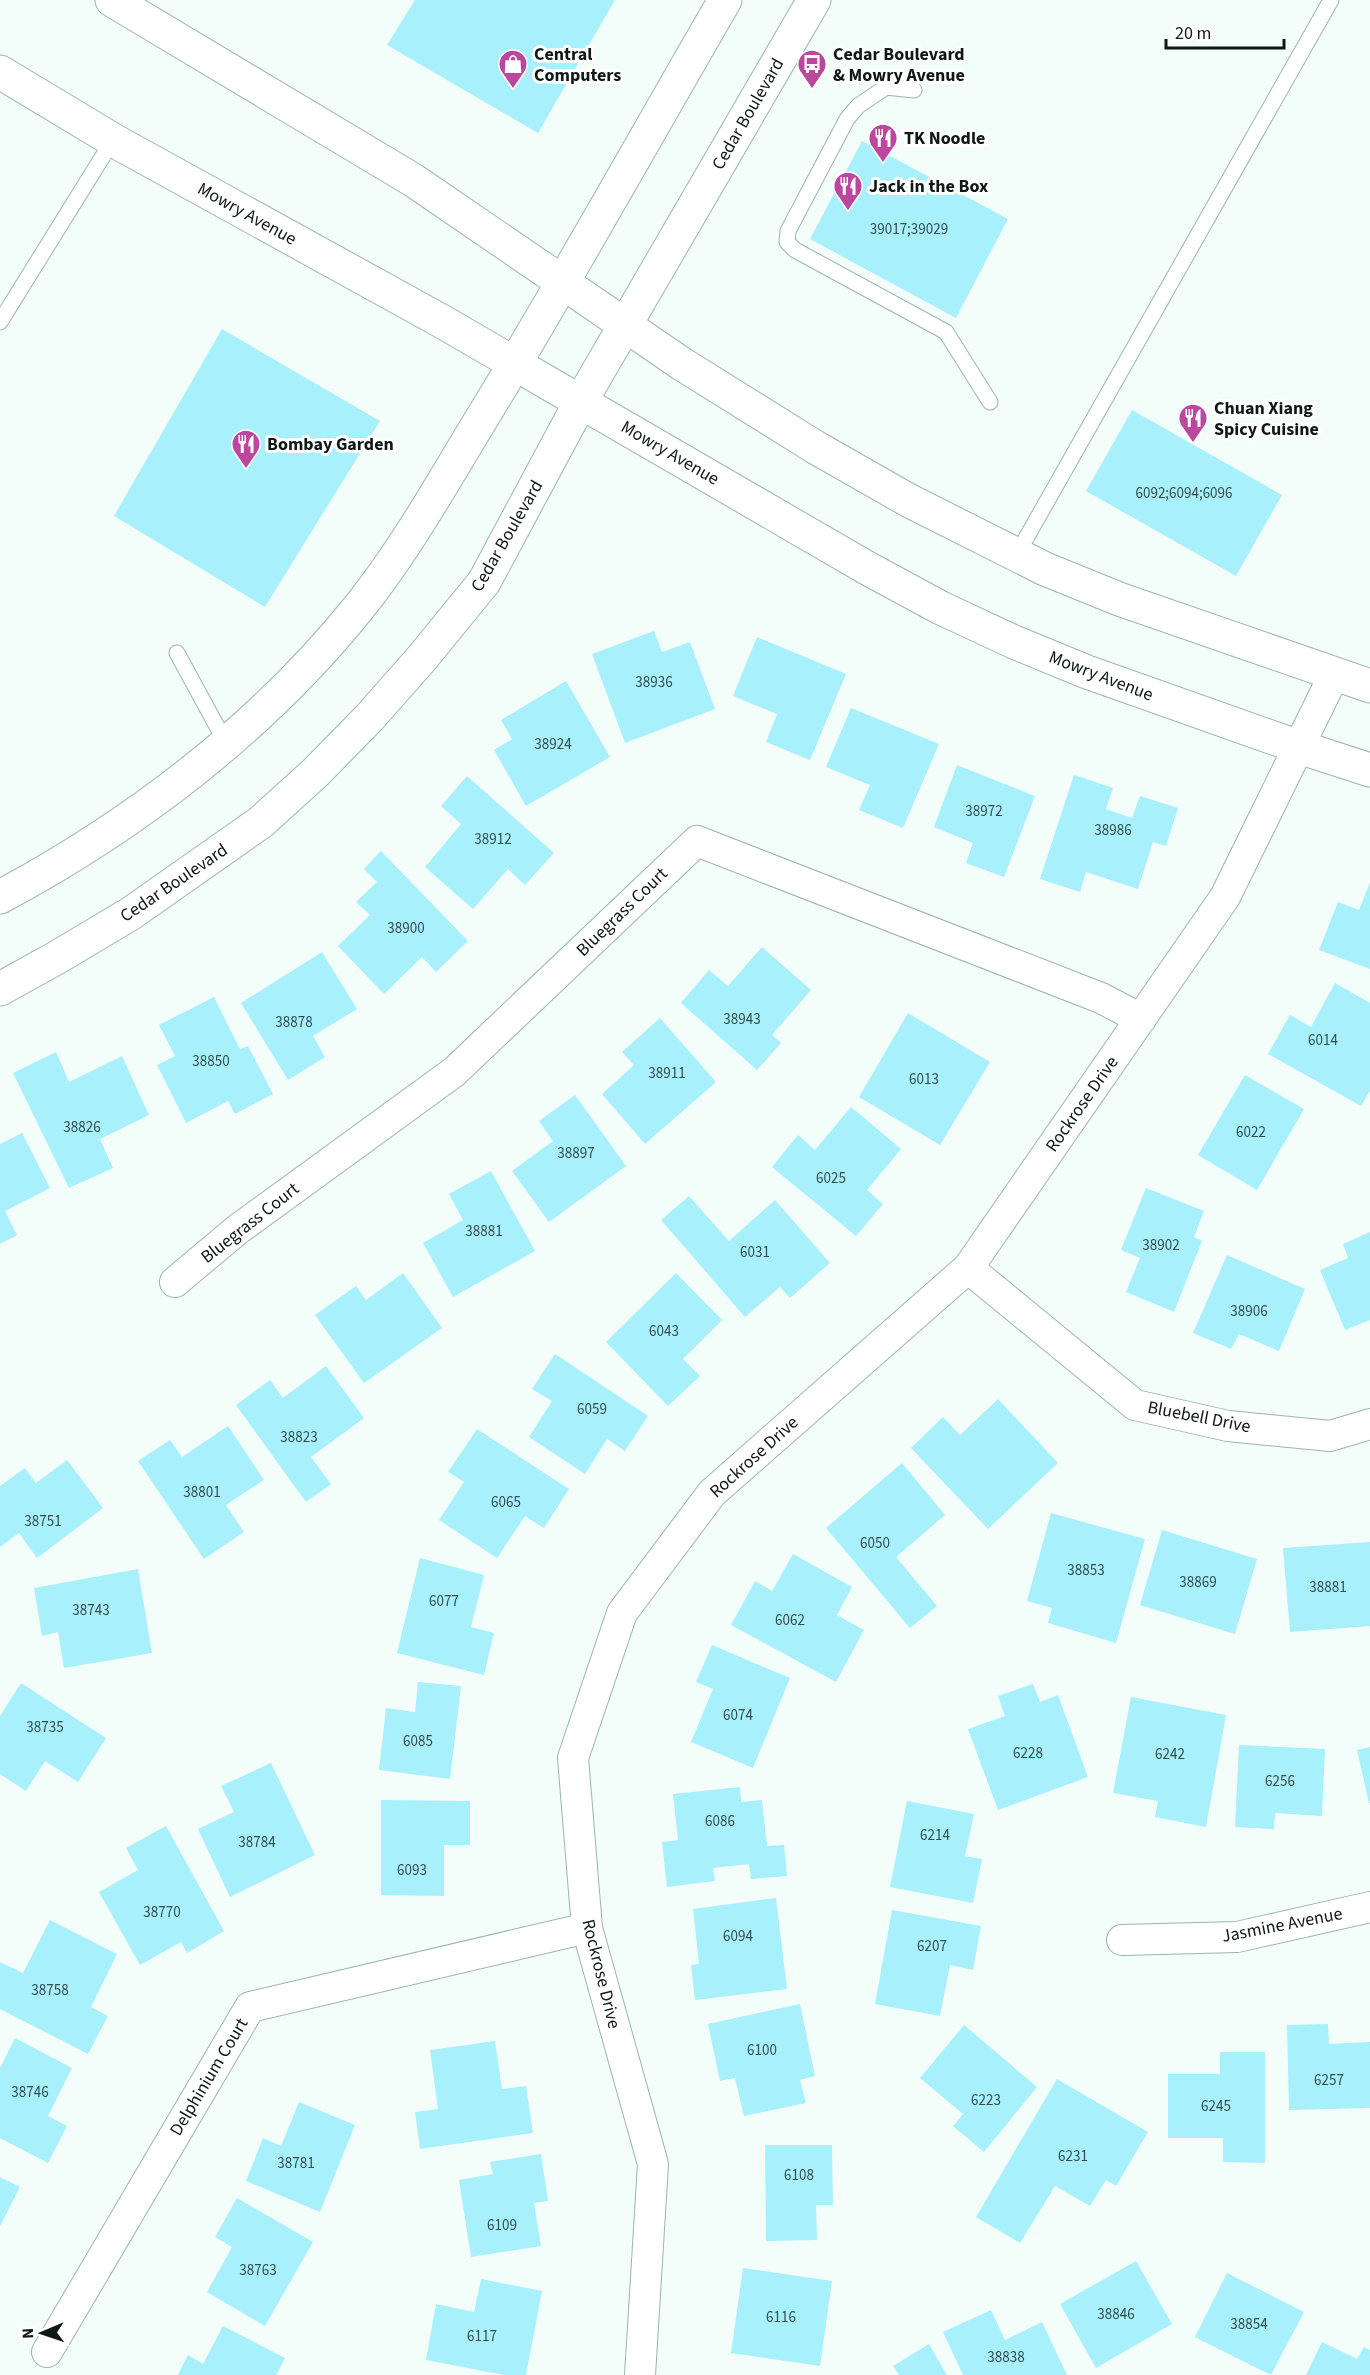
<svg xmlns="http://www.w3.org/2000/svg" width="1370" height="2375" font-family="'Source Sans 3',sans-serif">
<rect width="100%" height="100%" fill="#f3fefa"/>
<path fill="#a8f0fb" d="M415 0H615L538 133 387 45Z
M862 141 1008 219 956 318 810 239Z
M222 329 380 421 265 607 114 516Z
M1132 410 1282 495 1236 576 1086 491Z
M654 631 662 652 690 642 715 709 625 743 592 654Z
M757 637 846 674 810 760 766 742 777 714 733 696Z
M566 681 610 757 526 806 494 750 512 739 501 720Z
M851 708 939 744 903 828 859 810 870 785 826 767Z
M957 765 1035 796 1004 877 966 863 973 843 934 827Z
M1074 775 1113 788 1106 809 1132 818 1140 796 1178 808 1166 846 1153 842 1138 889 1086 872 1080 892 1040 879Z
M467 776 554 853 525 885 508 869 473 909 425 867 461 824 441 806Z
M381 851 468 941 436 972 422 957 384 994 338 946 370 915 356 902 377 882 364 869Z
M1370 882V969L1319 950 1338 902 1359 910Z
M762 947 811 990 772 1035 781 1043 757 1070 681 1003 709 970 728 986Z
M322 952 357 1009 313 1036 325 1057 288 1080 241 1003Z
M1335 983 1370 1003V1091L1361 1106 1268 1054 1290 1015 1311 1027Z
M214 997 240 1049 248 1046 273 1094 235 1114 228 1101 186 1123 157 1065 175 1056 159 1025Z
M908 1013 990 1062 940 1145 859 1097Z
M660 1018 716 1082 645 1144 602 1094 634 1065 622 1052Z
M56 1052 69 1082 122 1056 149 1115 100 1139 113 1168 69 1188 13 1073Z
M1245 1075 1304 1109 1257 1190 1198 1155Z
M575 1095 626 1166 549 1222 512 1171 553 1141 539 1121Z
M851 1107 901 1149 867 1190 883 1204 856 1236 772 1167 798 1135 815 1150Z
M22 1133 50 1188 5 1211 17 1235 0 1244V1144Z
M491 1171 535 1251 453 1297 423 1243 463 1220 449 1194Z
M1146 1188 1204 1211 1194 1237 1202 1241 1174 1312 1126 1292 1140 1258 1121 1250Z
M689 1196 729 1241 775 1200 830 1263 790 1298 780 1287 745 1317 661 1220Z
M1370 1232V1320L1345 1330 1320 1270 1348 1258 1343 1244Z
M1227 1255 1305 1289 1279 1351 1239 1334 1231 1349 1193 1333Z
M403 1273 442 1328 364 1383 315 1315 356 1286 366 1300Z
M676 1273 722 1320 683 1359 700 1376 668 1406 606 1342Z
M555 1354 648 1416 625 1451 607 1439 585 1474 529 1437 552 1401 532 1389Z
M326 1366 364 1418 311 1457 331 1484 306 1502 236 1405 270 1380 283 1398Z
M998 1399 1058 1463 988 1529 911 1448 943 1417 960 1435Z
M228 1426 264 1480 226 1505 244 1532 204 1559 138 1461 170 1440 182 1457Z
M477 1429 569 1489 544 1528 525 1516 497 1558 439 1520 464 1482 448 1472Z
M67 1460 103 1508 37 1558 19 1533 0 1547V1486L25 1468 36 1483Z
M902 1463 945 1515 896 1557 937 1606 910 1628 826 1528Z
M1051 1513 1145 1539 1116 1643 1048 1623 1052 1608 1027 1601Z
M1162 1530 1257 1559 1235 1634 1140 1605Z
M1370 1542V1626L1290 1632 1283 1548Z
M793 1554 852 1587 837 1615 864 1630 836 1682 731 1625 755 1581 772 1591Z
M420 1558 484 1575 471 1627 494 1633 484 1675 397 1653Z
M138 1569 152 1653 64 1668 58 1632 42 1636 34 1588Z
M712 1645 790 1678 753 1768 691 1742 713 1689 696 1682Z
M418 1682 461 1686 450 1779 379 1770 386 1708 415 1712Z
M21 1683 106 1738 78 1782 45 1761 26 1791 0 1774V1716Z
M1033 1684 1040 1702 1058 1695 1088 1777 998 1810 968 1729 1005 1716 998 1696Z
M1131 1697 1226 1715 1206 1827 1155 1817 1158 1801 1113 1793Z
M1239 1745 1325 1749 1322 1816 1275 1813 1274 1829 1235 1827Z
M1370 1747V1803H1369L1357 1750Z
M271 1763 315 1855 230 1897 198 1829 234 1812 221 1786Z
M740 1787 741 1802 762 1800 767 1846 784 1845 787 1876 751 1879 749 1864 713 1868 715 1881 667 1887 662 1842 678 1840 673 1794Z
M381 1800 470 1801V1845H444V1896L381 1895Z
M907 1801 974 1814 965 1856 982 1859 973 1903 890 1887Z
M166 1826 224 1931 187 1953 181 1942 140 1965 99 1892 138 1870 126 1848Z
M776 1898 787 1989 695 2000 691 1965 699 1964 693 1909Z
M892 1910 981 1926 973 1970 950 1965 940 2016 875 2004Z
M50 1920 117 1954 91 2007 108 2016 88 2054 0 2009V1962L23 1973Z
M800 2004 815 2076 800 2080 806 2103 744 2116 735 2078 720 2081 708 2024Z
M1328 2024 1329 2044 1370 2042V2108L1289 2110 1287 2025Z
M964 2025 1037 2087 984 2152 953 2126 963 2114 920 2078Z
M15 2038 72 2068 48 2116 67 2126 48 2163 0 2138V2068Z
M495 2041 502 2089 526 2086 533 2133 420 2149 415 2112 438 2109 430 2050Z
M1220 2052H1265V2163L1223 2162V2138H1168V2074H1220Z
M1057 2079 1148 2132 1116 2186 1106 2180 1090 2206 1055 2186 1020 2243 976 2217Z
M299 2102 355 2125 320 2212 246 2181 263 2138 281 2146Z
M765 2145H832L833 2205H816L817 2240 766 2241Z
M541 2154 548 2201 534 2203 541 2246 471 2257 459 2180 493 2174 490 2162Z
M0 2177 20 2187 0 2226Z
M237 2198 313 2242 265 2326 207 2292 232 2247 215 2237Z
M1136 2261 1172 2324 1096 2368 1060 2304Z
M743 2268 832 2281 820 2366 731 2353Z
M1227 2273 1304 2312 1271 2375 1195 2337Z
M481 2279 542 2291 526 2375H504L426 2360 436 2304 474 2312Z
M991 2310 1005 2340 1042 2322 1067 2375H963L943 2332Z
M223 2326 285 2358 276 2375H178L188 2355 203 2364Z
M1322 2342 1357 2359 1364 2347 1370 2350V2375H1306Z
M929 2344 947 2375H899L893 2366Z"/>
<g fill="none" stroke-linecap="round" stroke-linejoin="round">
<g stroke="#9bb5ad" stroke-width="17">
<path id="lane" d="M914 90 886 87 858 106 847 119 788 231 787 242 795 250 946 332 990 402
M0 322 113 140
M1016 556 1331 0
M177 653 226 743"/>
</g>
<g stroke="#9bb5ad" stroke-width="32">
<path id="street" d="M968 1268 1135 1405 1228 1426 1330 1436 1370 1424
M175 1282 237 1230 454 1072 697 841 1101 998 1141 1019
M1122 1940 1237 1937 1370 1907
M47 2352 250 2007 587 1928
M640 2375 653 2164 587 1928 573 1758 622 1613 712 1493 968 1268 1225 897 1334 675"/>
</g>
<g stroke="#9bb5ad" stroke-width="35">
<path id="secondary" d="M0 897C136 824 263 727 360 606 408 546 445 478 485 413 568 277 645 138 725 0
M0 989 56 958 130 914 261 822 315 773 369 718 422 658 484 582 581 401 814 0"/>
</g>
<g stroke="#9bb5ad" stroke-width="35">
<path id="primary" d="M112 0 413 180 682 364 815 447 908 500 1045 569 1119 599 1370 686
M0 72 113 140 443 322 867 568 941 608 1014 642 1087 672 1299 747 1370 770"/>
</g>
<use href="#lane" stroke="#fff" stroke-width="15"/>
<use href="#street" stroke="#fff" stroke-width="30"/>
<use href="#secondary" stroke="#fff" stroke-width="33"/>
<use href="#primary" stroke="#fff" stroke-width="33"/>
</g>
<defs>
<g id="shop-pin" transform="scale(1.5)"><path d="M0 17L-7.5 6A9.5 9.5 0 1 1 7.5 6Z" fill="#bc479f" stroke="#fff"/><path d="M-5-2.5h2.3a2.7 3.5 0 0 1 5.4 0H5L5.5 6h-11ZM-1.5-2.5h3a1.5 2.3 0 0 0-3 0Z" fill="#fff"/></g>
<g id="bus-pin" transform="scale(1.5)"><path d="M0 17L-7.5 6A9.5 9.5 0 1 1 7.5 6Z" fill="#bc479f" stroke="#fff"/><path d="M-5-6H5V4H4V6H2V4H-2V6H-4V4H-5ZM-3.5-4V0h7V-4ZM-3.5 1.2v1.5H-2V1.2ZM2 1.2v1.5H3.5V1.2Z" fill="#fff"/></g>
<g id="restaurant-pin" transform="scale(1.5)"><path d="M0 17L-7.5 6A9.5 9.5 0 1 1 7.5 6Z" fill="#bc479f" stroke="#fff"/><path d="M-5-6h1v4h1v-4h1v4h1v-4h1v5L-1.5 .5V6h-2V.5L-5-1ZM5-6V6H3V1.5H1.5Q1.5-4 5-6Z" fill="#fff"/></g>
</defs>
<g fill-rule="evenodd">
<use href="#shop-pin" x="513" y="64"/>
<use href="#bus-pin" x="812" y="64"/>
<use href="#restaurant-pin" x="883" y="138"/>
<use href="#restaurant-pin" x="848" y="186"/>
<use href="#restaurant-pin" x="1193" y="418"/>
<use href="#restaurant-pin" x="246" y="444"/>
</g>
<g text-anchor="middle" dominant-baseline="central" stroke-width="6" stroke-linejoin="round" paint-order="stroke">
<g font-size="15" fill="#344e4e">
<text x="909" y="229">39017;39029</text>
<text x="1184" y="493">6092;6094;6096</text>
<text x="654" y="682">38936</text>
<text x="553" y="744">38924</text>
<text x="984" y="811">38972</text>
<text x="1113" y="830">38986</text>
<text x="493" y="839">38912</text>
<text x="406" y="928">38900</text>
<text x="742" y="1019">38943</text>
<text x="294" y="1022">38878</text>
<text x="1323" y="1040">6014</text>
<text x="211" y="1061">38850</text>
<text x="667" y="1073">38911</text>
<text x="924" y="1079">6013</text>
<text x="82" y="1127">38826</text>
<text x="1251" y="1132">6022</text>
<text x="576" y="1153">38897</text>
<text x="831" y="1178">6025</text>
<text x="484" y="1231">38881</text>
<text x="1161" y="1245">38902</text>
<text x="755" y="1252">6031</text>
<text x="1249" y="1311">38906</text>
<text x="664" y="1331">6043</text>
<text x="592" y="1409">6059</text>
<text x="299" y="1437">38823</text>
<text x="202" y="1492">38801</text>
<text x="506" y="1502">6065</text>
<text x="43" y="1521">38751</text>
<text x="875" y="1543">6050</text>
<text x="1086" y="1570">38853</text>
<text x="1198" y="1582">38869</text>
<text x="1328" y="1587">38881</text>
<text x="444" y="1601">6077</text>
<text x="91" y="1610">38743</text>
<text x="790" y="1620">6062</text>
<text x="738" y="1715">6074</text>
<text x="45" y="1727">38735</text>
<text x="418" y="1741">6085</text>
<text x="1028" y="1753">6228</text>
<text x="1170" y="1754">6242</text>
<text x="1280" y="1781">6256</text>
<text x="720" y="1821">6086</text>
<text x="935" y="1835">6214</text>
<text x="257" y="1842">38784</text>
<text x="412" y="1870">6093</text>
<text x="162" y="1912">38770</text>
<text x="738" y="1936">6094</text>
<text x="932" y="1946">6207</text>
<text x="50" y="1990">38758</text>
<text x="762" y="2050">6100</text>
<text x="1329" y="2080">6257</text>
<text x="30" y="2092">38746</text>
<text x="986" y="2100">6223</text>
<text x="1216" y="2106">6245</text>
<text x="1073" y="2156">6231</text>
<text x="296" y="2163">38781</text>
<text x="799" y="2175">6108</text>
<text x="502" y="2225">6109</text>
<text x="258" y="2270">38763</text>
<text x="1116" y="2314">38846</text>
<text x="781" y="2317">6116</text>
<text x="1249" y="2324">38854</text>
<text x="482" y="2336">6117</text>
<text x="1006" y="2357">38838</text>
</g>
<g font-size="18" font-weight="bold" fill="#0e1815" stroke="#fff" text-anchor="start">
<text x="534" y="54">Central<tspan x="534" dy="21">Computers</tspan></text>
<text x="833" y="54">Cedar Boulevard<tspan x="833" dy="21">&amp; Mowry Avenue</tspan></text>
<text x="904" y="138">TK Noodle</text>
<text x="869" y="186">Jack in the Box</text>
<text x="1214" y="408">Chuan Xiang<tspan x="1214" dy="21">Spicy Cuisine</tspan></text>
<text x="267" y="444">Bombay Garden</text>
</g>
<g font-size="18" fill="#0e1815" stroke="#fff">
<text transform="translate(748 114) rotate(-60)">Cedar Boulevard</text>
<text transform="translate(247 214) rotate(29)">Mowry Avenue</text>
<text transform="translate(670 453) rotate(30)">Mowry Avenue</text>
<text transform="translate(507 536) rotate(-60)">Cedar Boulevard</text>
<text transform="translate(1101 676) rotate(21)">Mowry Avenue</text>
<text transform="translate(174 883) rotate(-34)">Cedar Boulevard</text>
<text transform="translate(622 912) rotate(-44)">Bluegrass Court</text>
<text transform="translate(1082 1104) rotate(-55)">Rockrose Drive</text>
<text transform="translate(250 1223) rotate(-38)">Bluegrass Court</text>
<text transform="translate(1199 1417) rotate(11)">Bluebell Drive</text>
<text transform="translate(754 1457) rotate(-42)">Rockrose Drive</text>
<text transform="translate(1282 1925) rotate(-11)">Jasmine Avenue</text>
<text transform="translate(601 1974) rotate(76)">Rockrose Drive</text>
<text transform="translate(209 2077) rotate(-59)">Delphinium Court</text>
</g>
</g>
<g transform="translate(42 2333) rotate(268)" stroke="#ffffff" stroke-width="4.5" paint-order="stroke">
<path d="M0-4.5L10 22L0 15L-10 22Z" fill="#0e1815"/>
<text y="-9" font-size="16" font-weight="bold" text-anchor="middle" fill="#0e1815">N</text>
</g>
<path d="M1166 39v9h118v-9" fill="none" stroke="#0e1815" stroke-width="3"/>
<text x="1175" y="39" font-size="18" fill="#0e1815" stroke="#ffffff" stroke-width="4.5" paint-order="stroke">20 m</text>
</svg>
